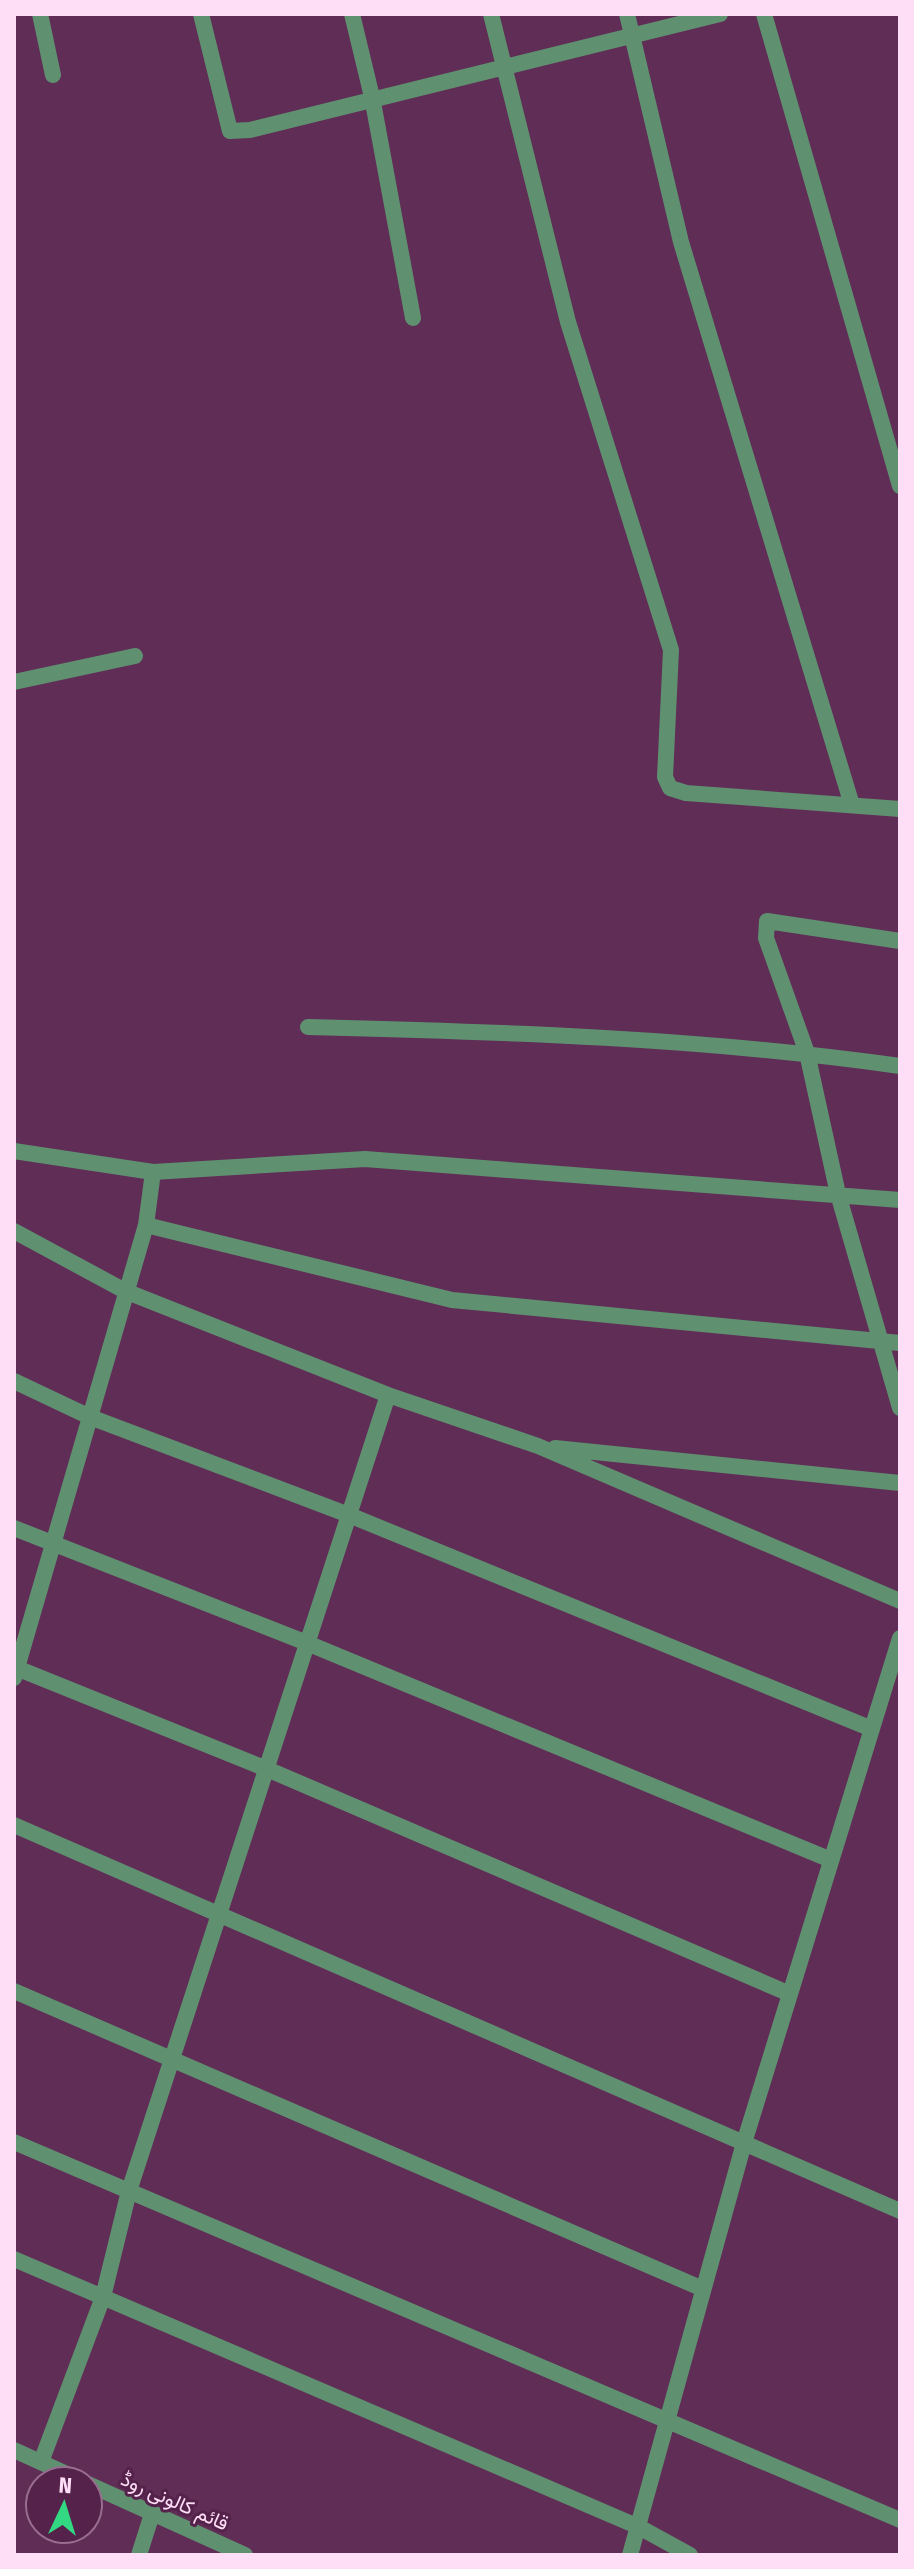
<svg xmlns="http://www.w3.org/2000/svg" width="914" height="2569" font-family="'Fira Sans Condensed',Vazirmatn,sans-serif">
<rect width="100%" height="100%" fill="#602d56"/>
<g fill="none" stroke-linecap="round" stroke-linejoin="round">
<path stroke="#5f9170" stroke-width="16" d="M40 14 53 75
M201 14 230 131 250 130 720 14
M352 14 372 97 413 318
M491 14 568 322 671 650 665 777 670 788 686 793 900 809
M627 14 681 242 852 805
M764 14 900 486
M14 682 135 656
M900 941 767 921 766 938 807 1053 838 1194 900 1408
M308 1027C507 1032 703 1038 900 1066
M14 1151 153 1172 365 1159 900 1200
M146 1225 452 1300 900 1343
M14 1231 125 1291 388 1395 538 1446 900 1601
M14 1381 90 1417 349 1515 872 1729
M555 1448 900 1483
M14 1528 307 1643 831 1860
M14 1667 267 1769 790 1994
M14 1678 146 1225 153 1172
M14 1825 900 2211
M14 1991 703 2289
M14 2142 900 2520
M14 2259 639 2527 690 2555
M41 2462 103 2297 129 2191 388 1395
M139 2555 152 2514
M630 2555 744 2143 900 1638"/>
<path stroke="#5f9170" stroke-width="16" d="M14 2450 82 2481
M88 2484 245 2555"/>
</g>
<g text-anchor="middle" dominant-baseline="central" stroke-width="6" stroke-linejoin="round" paint-order="stroke">
<g font-size="20" fill="#fedef6" stroke="#54224b">
<text transform="translate(175 2501) rotate(24)">قائم کالونی روڈ</text>
</g>
</g>
<rect width="914" height="2569" fill="none" stroke="#fedef6" stroke-width="32"/>
<g transform="translate(64 2505) rotate(4)"><circle r="38" fill="#54224b" stroke="#986d8f" stroke-width="2"/>
<path d="M0-6L14 30L0 20L-14 30Z" fill="#32d882"/>
<text y="-12" font-size="22" font-weight="bold" text-anchor="middle" fill="#fedef6">N</text>
</g>
</svg>
